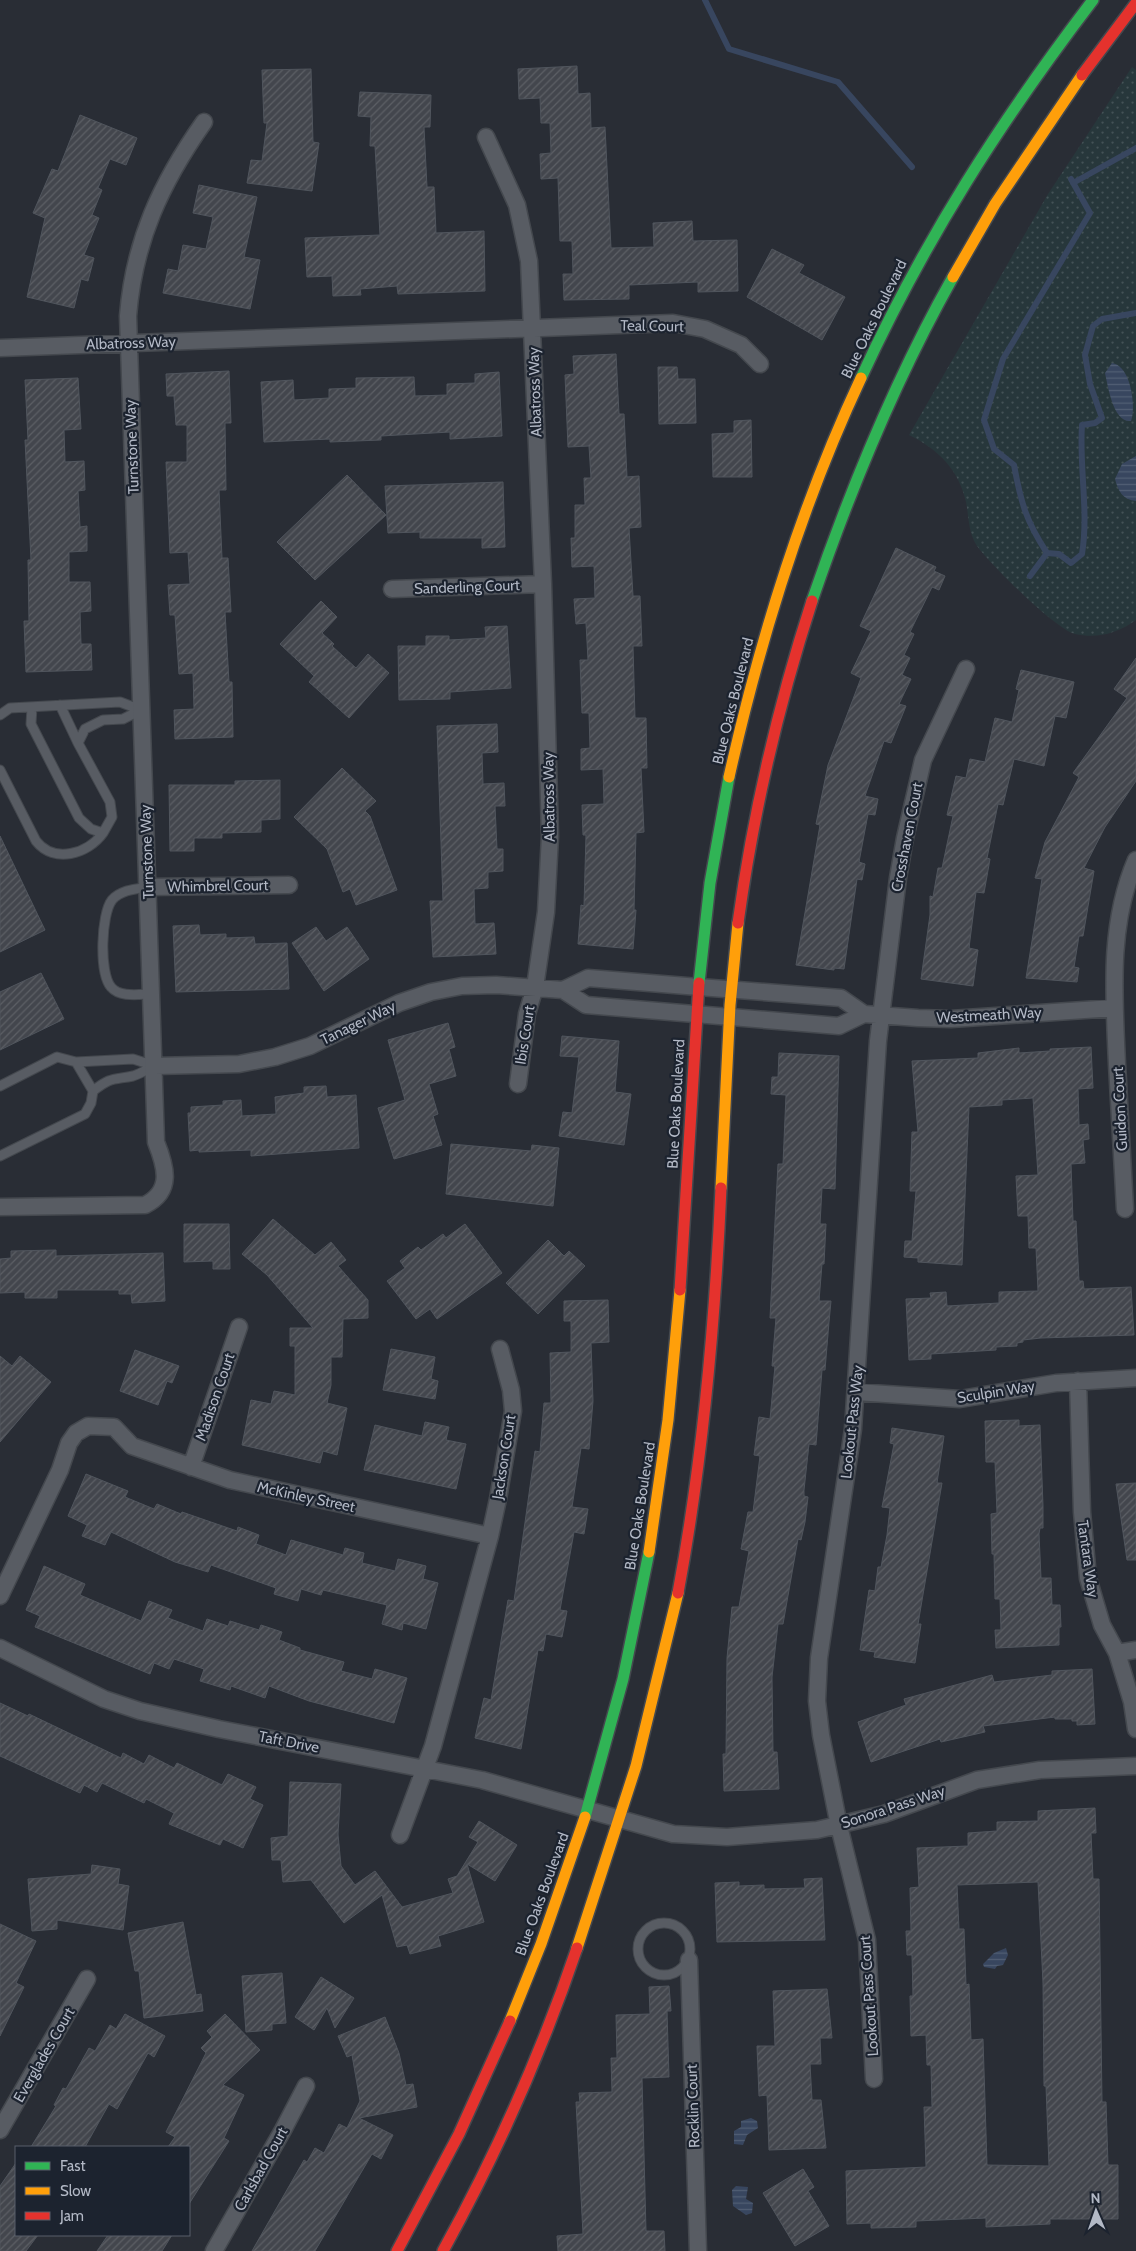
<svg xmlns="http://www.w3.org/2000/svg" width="1136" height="2251" font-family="Cabin,sans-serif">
<defs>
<pattern id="park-dots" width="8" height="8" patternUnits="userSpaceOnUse" patternTransform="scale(1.25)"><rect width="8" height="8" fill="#27373b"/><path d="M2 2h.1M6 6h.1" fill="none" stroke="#445256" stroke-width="1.8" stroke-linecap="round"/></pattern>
<pattern id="water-rules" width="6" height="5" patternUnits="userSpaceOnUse" patternTransform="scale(1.25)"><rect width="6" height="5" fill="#38465f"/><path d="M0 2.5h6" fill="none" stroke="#525f74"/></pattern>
<pattern id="building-hatch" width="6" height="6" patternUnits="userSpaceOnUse" patternTransform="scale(1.25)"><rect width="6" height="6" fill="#43464d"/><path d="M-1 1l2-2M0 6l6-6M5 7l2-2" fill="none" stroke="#5c5f65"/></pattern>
</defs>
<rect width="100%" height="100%" fill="#292d35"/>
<path fill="url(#park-dots)" d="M1132 67 1136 70V620C1118 633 1098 639 1075 634 1056 630 989 563 977 546 968 532 969 517 966 502 959 470 938 449 909 435L1048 194Z"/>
<path fill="url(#water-rules)" d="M1112 363C1132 366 1136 409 1131 421 1113 423 1108 386 1105 373Z
M1136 456V501C1123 500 1118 491 1115 479L1122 464Z
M1006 1948 1008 1955 1003 1965 997 1966 995 1969 984 1967 983 1964 994 1953Z
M751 2118 757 2121 758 2128 747 2135 743 2145 734 2144V2131L741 2127V2121Z
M736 2186 748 2187 746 2199 753 2203 752 2213 746 2215 733 2206 732 2190Z"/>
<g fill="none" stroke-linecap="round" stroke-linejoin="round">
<path stroke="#38465f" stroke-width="6" d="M705 0 729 49 838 82 912 167
M1071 179 1090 213 1003 359 984 420 994 449 1014 465C1021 503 1026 521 1047 553L1059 554 1071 563 1082 554C1089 511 1079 468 1082 425L1095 423 1102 418 1090 384 1085 355 1093 326 1102 319 1136 313
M1073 183 1136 148
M1030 576 1047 553"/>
</g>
<path fill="url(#building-hatch)" stroke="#50555d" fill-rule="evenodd" d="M577 66 578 94 590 93 591 128 605 127 611 248 654 247 653 223 692 221 693 241 737 240 738 291 698 292V282L629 285V299L564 300 563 274H573L572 241H560L558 178 541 179 540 154 551 153 550 123H541L540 98 519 99 518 69Z
M311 69 313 142 319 143 312 191 247 183 251 160 262 161 267 123H264L262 70Z
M360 92 431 95 430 127H424L427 187H434L436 233 484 231 485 291 398 294 397 286 360 289 361 295 333 296 332 276 307 277 305 238 380 235 375 146H370L371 117 358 116Z
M80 115 137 138 126 165 110 159 98 188 102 190 92 215 99 218 84 255 94 258 88 281 81 279 74 308 27 297 45 218 33 213 52 169 58 171Z
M199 185 257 197 244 257 260 260 250 309 163 293 168 269 178 271 183 245 206 249 213 217 193 213Z
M772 249 804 265 799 273 845 297 822 340 747 297Z
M616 354 619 414H624L627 477 639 476 641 527 629 528 633 596H640L642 646H633L635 718H646L647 768H641L644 832 636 833 634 910H636L633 949 578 944 581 905 584 906 586 835H583L582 805 604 804 603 769 581 770V749L590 748 589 713H582L580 660H588L586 623 576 624 574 599 595 598 594 566 572 567 571 538H575V505H585L584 478H591L589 446 568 447 565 375 574 374 573 356Z
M658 367H677L678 379H695L696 423 659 424Z
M229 371 231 423H225L226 490H219L222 558H228L231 612H225L229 682H232L233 737 175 739 174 710 194 709 193 673 179 674 175 615H170L168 585 190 584 188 552 170 553 167 484 166 462H187V425H176L174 396H167L166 374Z
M499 372 502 436 450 439V432L381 436V440L330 442V439L264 442 261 382 293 380 294 400 329 398V389L356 388V378L414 377 415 396 447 395V384L475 383V374Z
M78 378 81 429 64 430 65 462 84 461 85 490 78 491 80 527 87 526V551L69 552V582H90L91 611 80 612 81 644H91L92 670 26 672 24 621H29L28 560H31L25 440H28L25 380Z
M751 420 752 477H713L712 434 734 433V421Z
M347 475 386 515 315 580 277 542Z
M503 482 505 547 482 548V538H420V532L388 533 385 486Z
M896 548 936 567 934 571 945 576 939 590 932 587 910 632 914 634 904 655 910 658 902 675 911 679 899 704 906 706 891 743 884 741 865 796 878 799 875 815 868 814 859 862 865 864 862 880 857 879 844 969 834 968V970L796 965 820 825 816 824 828 765 861 678 851 673 871 631 860 626Z
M321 601 337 617 322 633 334 644 332 646 356 668 368 654 389 673 349 718 309 682 314 676 280 644Z
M507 626 511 688 450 692V699L399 700 398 646H426V636H449V640L486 638 485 627Z
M1136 658V781L1105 827 1084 868 1094 871 1083 936H1079L1074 967 1079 968 1077 982 1026 978 1042 879 1035 878 1045 842 1079 777 1073 773 1127 698 1114 689Z
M1021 670 1074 682 1066 718 1055 716 1044 766 1014 759 1003 805 998 804 987 858 990 859 984 893 976 892 969 948 978 950 973 986 921 979 930 915V896L933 897 938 868H942L953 816 947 815 956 776 966 778 970 759 985 762 995 718 1012 722 1019 690 1016 689Z
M497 724 498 752 482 753 483 784 504 783 505 806H495L497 849H503V871L488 872V888L474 889 475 924 494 923 496 954 433 957 430 901H443L437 726Z
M342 768 376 801 365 811 370 816 397 890 356 905 350 889 343 892 327 849 294 817Z
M280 780V819L261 820V832L222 833V838H194V851H170L169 785H235V781Z
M0 836 45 930 0 952Z
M199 925 200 935 226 934V938L254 937 255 944 287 943 289 989 176 992 173 926Z
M316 927 326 941 347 927 369 959 324 991 292 943Z
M41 973 64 1019 0 1050V992Z
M448 1023 455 1047 449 1049 456 1076 429 1084 438 1114 433 1116 442 1145 394 1159 378 1108 405 1100 388 1040Z
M562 1036 619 1041 615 1092 631 1094 624 1145 559 1136 563 1112 572 1113 579 1057 560 1056Z
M1091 1047 1093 1088 1078 1089 1079 1125 1088 1124 1089 1139 1083 1140 1085 1163 1071 1164 1073 1221H1076L1079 1281H1083L1084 1289 1131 1287 1134 1335 1041 1338 1023 1340V1342L1017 1343V1346L996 1347V1350L931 1354V1359L909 1360 906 1299 931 1298 930 1293 946 1292 947 1306 999 1303V1292L1038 1291 1036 1248H1029L1028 1216H1018L1016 1176 1038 1175 1033 1098 1002 1100V1105L969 1107 962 1265 918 1262V1258L904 1257 905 1241H912L916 1191H910L912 1132H918L912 1061 978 1058V1053L1019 1048V1053L1050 1051V1049Z
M779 1053 839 1056 835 1189 822 1188 820 1224H826L824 1264H822L819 1301H831L829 1322 825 1370H822L816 1445 809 1444 804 1490V1496L808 1497 805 1522 801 1540 798 1539 783 1624H778L772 1677 773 1752H777L779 1789 724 1791 723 1754H726L727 1658 732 1607H739L749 1551 741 1549 748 1512H753L760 1456 754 1455 759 1417 770 1419 775 1366H772L776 1318H770L778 1164H783L786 1095 771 1094 772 1077H778Z
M326 1086 327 1097 356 1095 359 1148 251 1156V1150L199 1152V1150L190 1151 188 1113H191V1107L223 1105V1101L241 1100 242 1116 276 1114 275 1097 304 1093V1087Z
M451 1144 531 1151 532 1145 559 1148 553 1206 446 1194Z
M273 1219 315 1255 331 1242 346 1260 338 1266 368 1300V1318L343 1319 342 1357H331V1385L327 1403 347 1408 337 1455 323 1451 320 1463 242 1445 251 1400 271 1404 274 1391 295 1395V1346H290V1328H313L267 1275 242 1254Z
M184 1224H229L230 1269H213V1261L184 1262Z
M465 1224 502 1273 437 1319 430 1309 416 1319 387 1281 405 1268 400 1261 418 1247 421 1250 443 1234 446 1238Z
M548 1240 564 1256 569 1251 585 1266 538 1314 506 1283Z
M56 1250V1256L163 1253 165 1301 132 1303 131 1294H119V1290H57V1298H25V1292L0 1293V1259L11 1258V1251Z
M608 1300 609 1342 591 1343 593 1401 589 1449 581 1448 572 1507 588 1509 584 1534 574 1532 560 1610 567 1611 562 1637 546 1634 543 1651 538 1650 521 1749 475 1738 484 1698 491 1700 508 1600 514 1601 535 1451 540 1452 544 1403H551L550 1353 571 1352V1321H564V1301Z
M391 1349 435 1357 431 1379 438 1381 435 1399 383 1390Z
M135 1350 179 1366 172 1383 167 1381 158 1405 120 1391Z
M0 1356 12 1366 20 1356 51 1382 0 1442Z
M1019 1420V1426L1040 1425 1043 1506V1528H1040L1039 1534 1041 1578H1051L1052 1605H1060L1061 1627H1059V1645L996 1648 995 1630H1001L1000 1599H995L994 1554H992L991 1514 997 1513 995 1462H986L985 1421Z
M425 1422 449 1427 446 1440 466 1444 456 1489 364 1470 375 1425 422 1436Z
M892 1428 944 1436 937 1483H942L918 1624H921L915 1663 874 1657 875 1652 860 1650 869 1590 875 1591 878 1567H881L887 1535 890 1508 882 1507 894 1444 890 1443Z
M86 1474 128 1491 125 1497 154 1509 157 1504 181 1514 182 1512 237 1531 238 1527 259 1535 256 1544 286 1555 291 1540 343 1555 345 1548 364 1553 362 1563 395 1571 398 1559 426 1566 423 1579 438 1583 426 1629 403 1623 402 1630 382 1624 387 1605 323 1590 321 1595 301 1589 298 1601 274 1594 276 1588 211 1565 208 1572 175 1562 111 1532 105 1545 82 1536 87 1525 68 1516Z
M1136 1483V1560H1127L1116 1484Z
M44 1566 85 1584 80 1595 141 1621 149 1601 172 1610 168 1618 203 1631 207 1619 228 1626 230 1621 259 1630 261 1625 282 1632 279 1640 300 1648V1650L344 1662 341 1671 372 1679 375 1669 407 1678 394 1723 309 1701 269 1686 265 1698 231 1686 230 1690 200 1681 204 1669 174 1659 169 1669 154 1663 150 1674 35 1627 40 1616 26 1610Z
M1092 1669 1095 1724 1077 1725V1721H1072V1719H1055V1717L983 1726 985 1732 941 1742 940 1739 871 1762 858 1722 906 1705 904 1699 992 1675 994 1682 1052 1675V1671Z
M0 1703 28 1716 29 1714 121 1758 123 1753 144 1764 149 1755 174 1768 177 1763 222 1785 228 1774 256 1787 250 1799 263 1805 243 1848 223 1839 220 1845 169 1824 174 1813 146 1799 144 1803 102 1783 97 1792 84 1785 80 1793 0 1756Z
M290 1782 341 1784 338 1834 341 1866 355 1885 375 1871 402 1907 453 1893 448 1879 457 1876 478 1842 469 1837 479 1821 517 1845 495 1881 467 1864 484 1922 438 1936 441 1946 410 1954 407 1945 397 1947 382 1895 344 1923 311 1880 283 1882 281 1860H272L271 1838 288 1836Z
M1095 1808 1096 1833H1091L1093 1879H1099L1102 2102H1106L1108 2165H1118V2219H1050V2224L986 2227V2218L916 2221V2227L871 2228V2223L847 2224 846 2171 926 2167 924 2107H932L931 2065H927L926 2035 911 2036 910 1996H913L912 1955H907L906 1931H911L910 1888 919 1887 917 1848 968 1846V1833L997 1831V1822L1038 1821V1811ZM1038 1882 1043 1983 1044 2086H1046L1049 2166 987 2165 983 2039 971 2040 969 1984 966 1985 964 1929H959L957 1885Z
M92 1865 120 1869 118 1884 129 1886 123 1930 57 1920V1929L32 1931 28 1879 91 1874Z
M822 1878 825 1940 717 1942 715 1883 739 1882V1886L764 1885V1889L805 1888 804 1879Z
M183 1922 196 1995 201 1994 203 2011 144 2018 139 1971H135L128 1933Z
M0 1924 36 1941 16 1983 24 1987 0 2036Z
M282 1973 286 2023 272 2024V2030L246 2032 242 1976Z
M321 1977 354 1998 335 2028 327 2008 314 2030 295 2017Z
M669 1986 671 2011H667L669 2077 642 2078 646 2231H664L665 2251H558L557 2236 583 2234 576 2102H580L579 2093 612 2092 611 2058H617L616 2015 650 2014 649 1987Z
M827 1989 832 2038H820L821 2064H810L812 2100H821L826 2148 769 2150 767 2095 759 2096 757 2046H775L773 1991Z
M125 2014 165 2036 154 2057 148 2053 117 2109 109 2104 85 2147H31L56 2106 54 2105 63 2088 66 2089 89 2048 95 2051 110 2025 116 2029Z
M225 2014 260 2050 223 2085 244 2095 224 2138 229 2141 189 2204V2147H168L175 2137 166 2132 206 2053 201 2048 212 2037 207 2031Z
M385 2017 399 2053 406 2085 413 2084 417 2107 359 2118 393 2135 381 2159 372 2154 315 2251H252L304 2160 307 2162 315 2148 324 2153 339 2124 347 2128 360 2101 352 2055 347 2057 338 2036Z
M16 2163V2235H38L26 2251H0V2186Z
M803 2169 814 2187 808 2191 829 2226 795 2246 763 2193Z
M108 2235H172L162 2251H97Z"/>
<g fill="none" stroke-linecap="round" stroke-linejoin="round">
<g stroke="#44484e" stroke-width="11">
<path id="lane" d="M60 705 78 743
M32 707 31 724 79 818 91 829 103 833 112 817 110 802 78 743 85 729 103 720 123 719 141 710
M0 715 10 708 120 702 141 710
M0 770 36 841C54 864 88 854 103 833
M148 887C135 889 121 890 112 900 101 914 99 973 111 987 120 998 140 994 152 994
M76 1062 93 1091
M0 1086 57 1057 76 1062 133 1059 155 1066
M0 1156 85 1114 91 1103 93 1091C111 1077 112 1080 133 1076 140 1074 148 1069 154 1066
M638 1949a26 26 0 1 1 52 0a26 26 0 1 1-52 0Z"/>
</g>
<g stroke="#44484e" stroke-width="19">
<path id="street" d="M486 137 517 205 529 261 543 584 550 836 546 912 535 987 527 1014 518 1084
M0 348 673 323 705 329 741 345 760 364
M392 589 543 584
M148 887 289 885
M563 990 588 978 699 987 841 998 864 1014 918 1018 951 1019 1114 1008
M155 1066 239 1064 275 1057 310 1046 399 1003 431 992 462 986 496 985 563 990 586 1005 839 1026 864 1014
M0 1207 145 1205C173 1191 166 1167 156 1142L128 316C134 241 161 183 204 122
M1125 1209C1122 1161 1120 1112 1117 1064 1114 995 1108 925 1136 860
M1078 1381 1082 1512 1088 1578 1102 1625 1117 1653 1132 1702 1136 1729
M856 1392 960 1399 1056 1383 1136 1378
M191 1467 239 1327
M0 1596 60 1470 69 1443 76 1433 88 1426 114 1427 132 1446 230 1480 490 1536
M0 1648 104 1699 140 1711 219 1729 482 1780 673 1834 727 1837 817 1830 884 1814 977 1780 1040 1770 1136 1766
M1117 1653 1136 1650
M400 1835 433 1746 490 1536 498 1499 513 1411 511 1390 500 1349
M689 1960 698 2251
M874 2079 867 1940 839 1826 821 1735 817 1701 819 1658 853 1429 878 1041 898 878 905 838 923 760 966 669
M0 2130 87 1979
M214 2251 283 2130 306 2086"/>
</g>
<g stroke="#44484e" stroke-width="14">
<path id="fast" d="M861 378C925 239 1000 122 1093 0
M812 601C850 490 895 380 953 277
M699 983 710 883 729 777
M585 1817 623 1679 649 1552"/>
</g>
<g stroke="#44484e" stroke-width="14">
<path id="slow" d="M953 277 995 204 1082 75
M729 777C760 639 801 506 861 378
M721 1188 730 1005 738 923
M649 1552 668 1420 680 1290
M577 1948 636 1766 678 1593
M510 2021 541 1944 585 1817"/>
</g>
<g stroke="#44484e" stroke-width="14">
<path id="jam" d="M1082 75 1136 3
M738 923C753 814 778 706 812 601
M680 1290 699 983
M678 1593C703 1459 715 1324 721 1188
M397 2251 459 2134 510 2021
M443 2251C497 2153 541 2054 577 1948"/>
</g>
<use href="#lane" stroke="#585c63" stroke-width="9"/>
<use href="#street" stroke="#585c63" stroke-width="16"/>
<use href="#fast" stroke="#30b455" stroke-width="11"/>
<use href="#slow" stroke="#ff9f0a" stroke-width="11"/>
<use href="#jam" stroke="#e5322d" stroke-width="11"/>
</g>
<g text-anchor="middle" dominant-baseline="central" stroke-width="4.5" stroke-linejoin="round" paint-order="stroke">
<g font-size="15" fill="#b3b9c6" stroke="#1c232f">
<text transform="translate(874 319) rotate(-64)">Blue Oaks Boulevard</text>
<text transform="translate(652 326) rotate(1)">Teal Court</text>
<text transform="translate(131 343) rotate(-2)">Albatross Way</text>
<text transform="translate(535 392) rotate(-92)">Albatross Way</text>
<text transform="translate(132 447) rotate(-92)">Turnstone Way</text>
<text transform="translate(467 587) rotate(-2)">Sanderling Court</text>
<text transform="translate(733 701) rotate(-76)">Blue Oaks Boulevard</text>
<text transform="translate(549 797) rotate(-91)">Albatross Way</text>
<text transform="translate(907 837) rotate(-79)">Crosshaven Court</text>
<text transform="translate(147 852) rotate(-92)">Turnstone Way</text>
<text transform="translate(218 886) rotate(-1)">Whimbrel Court</text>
<text transform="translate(989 1015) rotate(-3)">Westmeath Way</text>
<text transform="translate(358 1023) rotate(-26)">Tanager Way</text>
<text transform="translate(525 1035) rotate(-81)">Ibis Court</text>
<text transform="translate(676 1104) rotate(-87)">Blue Oaks Boulevard</text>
<text transform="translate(1120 1109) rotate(-93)">Guidon Court</text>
<text transform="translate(996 1392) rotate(-9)">Sculpin Way</text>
<text transform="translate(215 1397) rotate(-71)">Madison Court</text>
<text transform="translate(852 1422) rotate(-84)">Lookout Pass Way</text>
<text transform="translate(504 1457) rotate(-81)">Jackson Court</text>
<text transform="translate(306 1497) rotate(12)">McKinley Street</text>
<text transform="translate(640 1506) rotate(-81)">Blue Oaks Boulevard</text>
<text transform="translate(1088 1559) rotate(82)">Tantara Way</text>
<text transform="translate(289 1742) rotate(11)">Taft Drive</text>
<text transform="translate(893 1807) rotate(-18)">Sonora Pass Way</text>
<text transform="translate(542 1894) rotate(-70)">Blue Oaks Boulevard</text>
<text transform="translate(869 1996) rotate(-94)">Lookout Pass Court</text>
<text transform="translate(44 2055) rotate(-60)">Everglades Court</text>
<text transform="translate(693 2106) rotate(-92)">Rocklin Court</text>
<text transform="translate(261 2169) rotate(-61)">Carlsbad Court</text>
</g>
</g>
<rect x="15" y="2146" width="175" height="90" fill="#1c232f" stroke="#585f6b"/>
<rect x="25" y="2162" width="25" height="8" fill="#30b455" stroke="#585f6b"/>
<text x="60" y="2171" font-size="15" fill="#b3b9c6">Fast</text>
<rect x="25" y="2187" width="25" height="8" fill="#ff9f0a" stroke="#585f6b"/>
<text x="60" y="2196" font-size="15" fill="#b3b9c6">Slow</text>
<rect x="25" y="2212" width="25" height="8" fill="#e5322d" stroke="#585f6b"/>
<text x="60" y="2221" font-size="15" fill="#b3b9c6">Jam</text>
<g transform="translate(1096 2211) rotate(358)" stroke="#1c232f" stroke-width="4" paint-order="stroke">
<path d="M0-4L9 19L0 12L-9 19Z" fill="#b3b9c6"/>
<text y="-8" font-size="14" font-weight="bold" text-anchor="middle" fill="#b3b9c6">N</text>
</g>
</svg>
